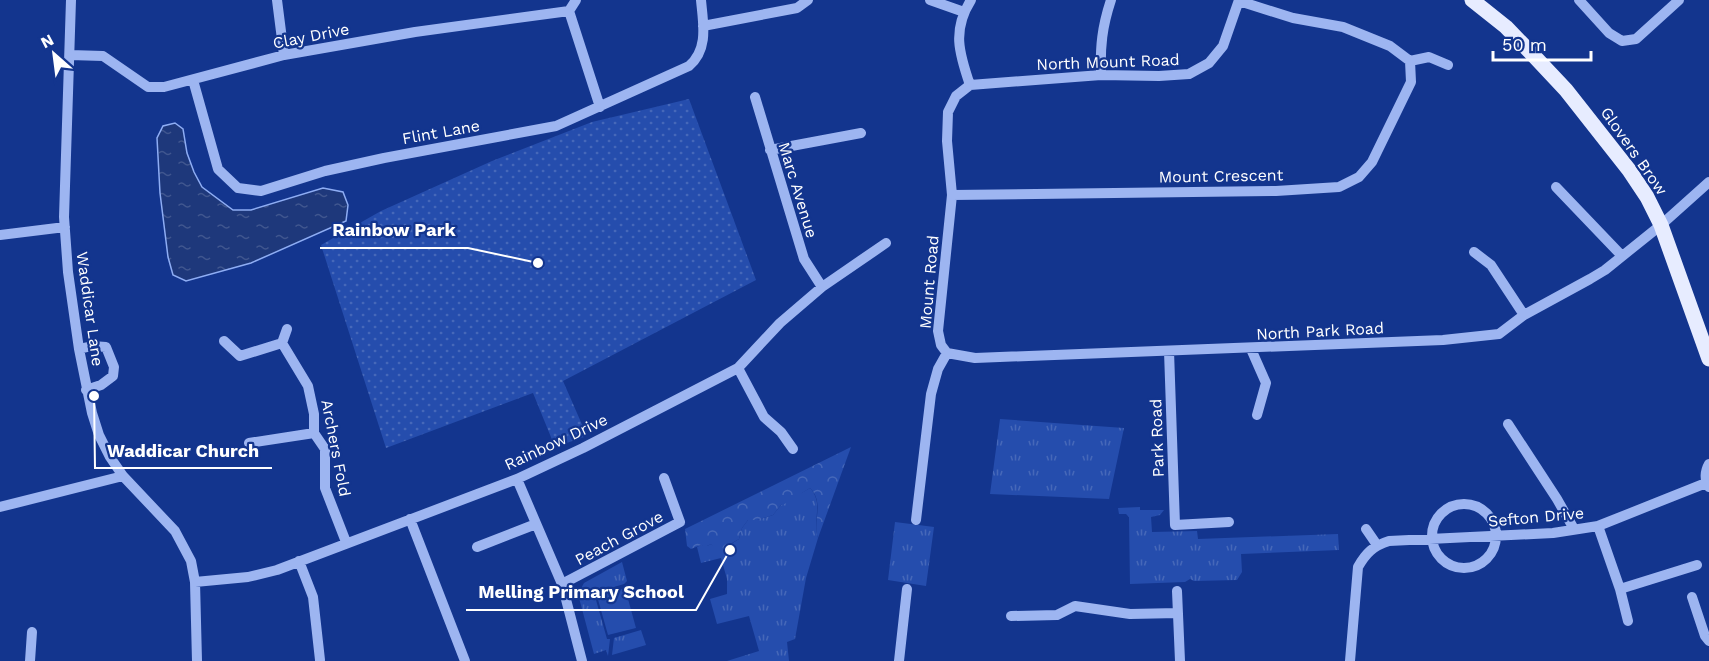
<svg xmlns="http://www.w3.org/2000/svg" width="1709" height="661" font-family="'Work Sans',sans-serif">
<defs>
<pattern id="grass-tufts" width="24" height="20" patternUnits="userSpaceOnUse" patternTransform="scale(1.5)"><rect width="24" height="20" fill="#254dad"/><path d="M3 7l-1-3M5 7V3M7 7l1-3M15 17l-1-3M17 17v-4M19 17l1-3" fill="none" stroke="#4668b9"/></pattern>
<pattern id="forest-crowns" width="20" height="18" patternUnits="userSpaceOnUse" patternTransform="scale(1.5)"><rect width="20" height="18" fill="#254dad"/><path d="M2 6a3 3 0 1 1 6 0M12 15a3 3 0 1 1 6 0" fill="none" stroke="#4668b9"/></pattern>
<pattern id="park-dots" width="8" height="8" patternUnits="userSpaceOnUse" patternTransform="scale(1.5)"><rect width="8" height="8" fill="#254dad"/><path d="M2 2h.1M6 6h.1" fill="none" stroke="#4668b9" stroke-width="1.8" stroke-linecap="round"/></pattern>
<pattern id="water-ripples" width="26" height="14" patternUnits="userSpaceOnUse" patternTransform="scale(1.5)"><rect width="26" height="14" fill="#1e387b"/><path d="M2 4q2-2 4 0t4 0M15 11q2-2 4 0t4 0" fill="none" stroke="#40568f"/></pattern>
</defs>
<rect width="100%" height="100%" fill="#13358e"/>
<path fill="url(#grass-tufts)" d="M1000 419 1124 428 1109 499 990 494Z
M810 488C824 503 812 520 818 538L806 578 795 639 787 642 789 661H727L759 651 749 616 717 624 710 599 727 594V579L721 558 701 563 697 547 701 545 707 546 711 544 715 547 731 544 739 539 742 528 748 520H757L773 515 781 505Z
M1140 507V510H1164L1160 515 1151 517 1152 532 1197 531 1198 539 1338 534 1339 550 1241 554 1242 572 1237 580 1194 581 1190 579 1185 582 1130 584 1129 517 1126 514H1119L1118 508Z
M895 522 934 527 926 586 888 580Z
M622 562 627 581 624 584 594 593 607 639H610L608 656 606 650 594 654 578 594 584 583Z
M641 630 646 645 612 655 614 638Z"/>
<path fill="url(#forest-crowns)" d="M851 447 818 538C812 521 825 503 810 488L802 493 796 500 781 505 773 515 757 520H748L742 528 739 539 725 547 716 549 711 544 705 547 701 545 691 549 687 546 685 529Z"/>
<path fill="url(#park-dots)" d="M689 99 756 280 563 381 587 436 555 447 533 393 386 448 321 245 381 211 492 161 592 122Z"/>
<path fill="#254dad" d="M625 588 636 628 608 635 597 596Z"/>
<path fill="url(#water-ripples)" stroke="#8eadf4" stroke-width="1.5" d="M175 123 183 129 187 153 194 172 202 187 233 210H251L323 188 343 192 348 205 346 221 251 263 186 281 173 275 168 257 160 193 157 138 163 126Z"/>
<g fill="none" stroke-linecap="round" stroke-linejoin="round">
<path stroke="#9db5f1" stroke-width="10" d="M71 0 64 217 68 272 79 349 92 413 99 435 110 457 123 476 175 531 191 561 195 582 197 661
M277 0 284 55
M930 0 964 12
M1579 0 1609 33 1622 41 1636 39 1679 0
M1239 1 1293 18 1343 27 1390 46 1410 61 1429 57 1448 65
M569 11 600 107
M569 11 576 0
M703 26 797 8 808 0
M70 55 103 56 148 87H164L284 55 415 32 569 11
M1101 75C1100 47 1102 27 1111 0
M193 80 218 169 238 188 261 191 325 171 384 158 556 126 689 66C709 49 703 23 701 0
M970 85 1101 75 1159 76 1189 74 1209 63 1223 46 1239 0
M970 85C959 53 952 30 971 0
M755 97 804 259 822 287
M770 150 861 133
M1556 187 1622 256
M952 195 1276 191 1339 187 1359 177 1372 162 1411 82 1410 61
M0 235 65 227
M1474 252 1491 265 1524 315
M287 329 282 343 308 386 314 414V433L325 449V488L346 542
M224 341 240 356 282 343
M79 349 92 346 106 347 114 367 113 376 101 385 86 390
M1251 349 1266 383 1257 415
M1169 351 1175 525 1229 522
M947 353 975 358 1443 340 1499 334 1524 315 1590 279 1605 270 1661 225 1709 182
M738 368 764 417 781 432 793 449
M1508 424 1557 499 1574 529
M249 443 314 433
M517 479 562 584 582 661
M1709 487C1704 480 1705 471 1709 464
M1432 536a32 32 0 1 1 64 0a32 32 0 1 1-64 0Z
M0 507 123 476
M410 519 465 661
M916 520 931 394 938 369 947 353 941 345 938 331 952 195 947 141 948 112 956 96 970 85
M1598 526 1620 589 1697 565
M1366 529 1377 545
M477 547 536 524
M299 561 313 597 320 660
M195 582 248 577 277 570 517 479 583 448 738 368 780 323 822 287 886 243
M562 584 680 522 664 478
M1620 589 1628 621
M1177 591 1180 661
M1692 597 1705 636 1709 641
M1011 616 1057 615 1075 606 1130 614 1178 613
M30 661 32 632
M899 661 907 589
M1350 661 1358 567C1366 553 1373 546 1389 541L1553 533 1598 526 1706 483"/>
<path stroke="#e7ecff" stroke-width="15" d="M1472 0 1506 27 1535 57 1566 90 1629 170 1647 197 1661 225 1709 359"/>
</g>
<g text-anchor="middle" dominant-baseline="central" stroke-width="4.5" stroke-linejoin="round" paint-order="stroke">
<g font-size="16" fill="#fff" stroke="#13358e">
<text transform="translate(311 36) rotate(-11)">Clay Drive</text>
<text transform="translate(1108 62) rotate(-2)">North Mount Road</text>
<text transform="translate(441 132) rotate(-10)">Flint Lane</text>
<text transform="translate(1634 151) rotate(55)">Glovers Brow</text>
<text transform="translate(1221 176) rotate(-1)">Mount Crescent</text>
<text transform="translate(798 190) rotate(73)">Marc Avenue</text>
<text transform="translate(929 282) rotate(-85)">Mount Road</text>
<text transform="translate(90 309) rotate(82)">Waddicar Lane</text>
<text transform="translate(1320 331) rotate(-3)">North Park Road</text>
<text transform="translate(1157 438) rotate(-92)">Park Road</text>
<text transform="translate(556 442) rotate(-25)">Rainbow Drive</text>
<text transform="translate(336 448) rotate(79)">Archers Fold</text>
<text transform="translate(1536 517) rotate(-5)">Sefton Drive</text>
<text transform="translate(619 538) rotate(-28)">Peach Grove</text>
</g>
</g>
<path fill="none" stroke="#fff" stroke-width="2" d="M538 263L468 248H320M94 396L95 468H272M730 550L696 610H466"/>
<g fill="#fff" stroke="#13358e" stroke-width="2">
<circle cx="538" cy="263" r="6"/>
<circle cx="94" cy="396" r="6"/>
<circle cx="730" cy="550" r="6"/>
</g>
<g font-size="18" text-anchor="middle" font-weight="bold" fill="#fff" stroke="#13358e" stroke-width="4.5" stroke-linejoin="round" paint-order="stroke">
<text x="394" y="236">Rainbow Park</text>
<text x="183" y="457">Waddicar Church</text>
<text x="581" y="598">Melling Primary School</text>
</g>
<g transform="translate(54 54) rotate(332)" stroke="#13358e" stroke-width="4.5" paint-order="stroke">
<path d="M0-4.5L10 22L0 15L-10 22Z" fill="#ffffff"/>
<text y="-9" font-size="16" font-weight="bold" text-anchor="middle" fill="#ffffff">N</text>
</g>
<path d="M1493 51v9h98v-9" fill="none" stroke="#ffffff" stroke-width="3"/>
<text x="1502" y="51" font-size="18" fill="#ffffff" stroke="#13358e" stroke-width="4.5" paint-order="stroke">50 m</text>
</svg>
